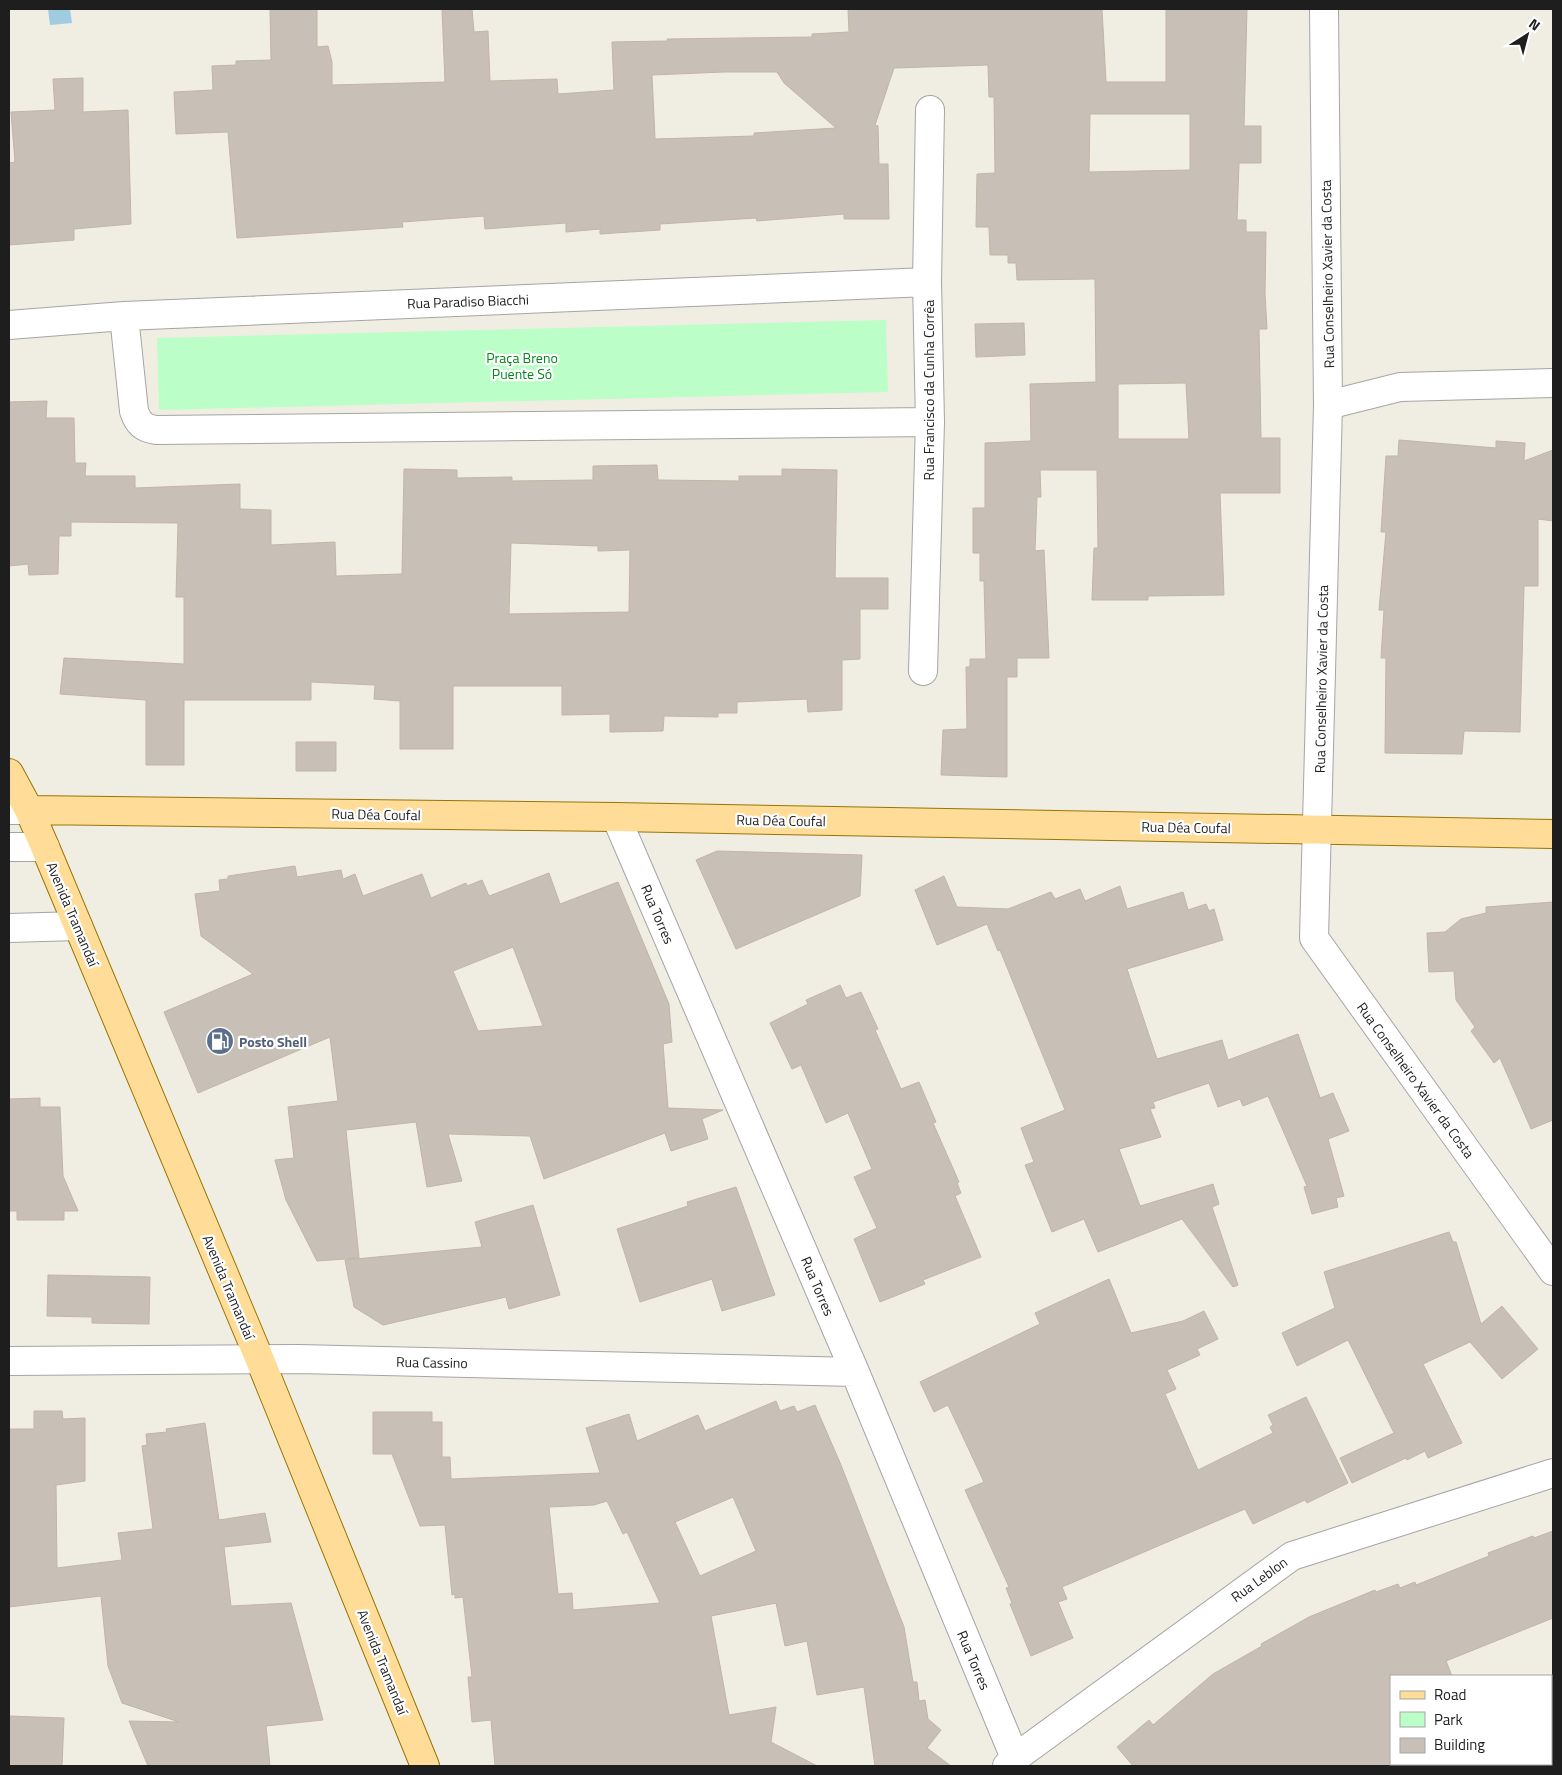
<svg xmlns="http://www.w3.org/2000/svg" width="1562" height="1775" font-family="'Titillium Web',sans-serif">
<rect width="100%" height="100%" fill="#f0ede3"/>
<path fill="#bcfec8" d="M886 320 888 392 159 410 157 338Z"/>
<path fill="#a0cce2" d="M48 9H70L72 23 50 25Z"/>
<path fill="#c8c0b6" stroke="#c3b5a4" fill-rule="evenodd" d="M270 9H317V47L328 46 332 62V85L445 82 442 9H472L474 32 488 31 490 81 557 79 558 94 614 90 612 42 668 41 667 39 812 37V34L849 32 848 9H1102L1106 82H1166V9H1247L1244 126H1261V163H1239L1237 220H1246V232H1266L1265 293 1267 329H1259L1261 438H1280V493H1220L1224 595 1148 596V600H1092L1094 548H1098L1097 470H1040L1041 497H1037L1035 551 1044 550 1049 658H1017V677H1007V777L941 775 943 730 967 729 966 667H970V659H986L984 581H980V553H973V508H985V443L1031 441 1030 384 1096 382 1095 279 1017 280 1016 263H1008V255H990L989 227H976L977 174 995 173 994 97H989L988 65 894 68 875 125 878 126 879 164H888L889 219H844V214L757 221 756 218 660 224V230L600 234V229L566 232V223L485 229 484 216 402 222 403 227 237 238 228 132 176 134 174 92 213 90 212 66 236 65V61L271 60ZM724 72H777L784 83 836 128 754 133V136L655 139 652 75ZM1090 114H1190V170L1089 172ZM1186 383 1189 439H1118V384Z
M83 78V112L128 110 131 224 74 229V240L9 245V163L15 162 11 112 55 110 53 79Z
M1024 323 1025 355 976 357 975 324Z
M47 401 46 418H74L75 463H86L85 476H135V488L240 484V509L271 510V545L335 542 336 576 402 574 404 469 457 470V478L512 477V481L593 480V466L657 465 658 480 739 481V476H782V469L837 470 835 578H888V609H860V659L842 660V710L808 712 807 699 737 702V713H718V717L664 716 663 731 610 732V714L562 715V686H453V749H400V701L374 699 375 685 311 682V700H184V765H146V700L60 694 64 658 184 664V597H176L178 523 71 522V536H59L58 574 29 575 28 564 9 566V402ZM511 543 598 546V551L630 550 629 612 509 614Z
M1399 440 1496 448V441L1525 443 1524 461 1553 450V521L1538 519V586H1524L1520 732 1464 731 1462 754 1385 753 1386 658H1381L1384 610H1379L1386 532H1381L1386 456H1398Z
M296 742H336V771H296Z
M717 851 862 855 860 896 736 949 696 860Z
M295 866 297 877 341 870 343 879 355 874 363 896 422 874 431 898 466 883 467 886 482 880 489 896 549 873 560 904 618 882 669 1004 672 1042 663 1044 668 1108 723 1110 702 1119 708 1139 671 1151 665 1133 544 1179 530 1136 448 1134 462 1181 427 1187 416 1122 346 1130 359 1258 317 1261 286 1200 275 1160 294 1158 288 1107 338 1101 330 1037 198 1093 164 1012 253 974 201 936 195 894 220 891 219 880 228 879V876ZM513 947 543 1026 478 1031 453 971Z
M944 876 957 907 1008 909 1051 892 1055 899 1080 889 1085 901 1120 886 1127 909 1183 892 1188 910 1206 904 1209 911 1214 909 1223 940 1127 969 1157 1059 1222 1040 1228 1060 1298 1034 1320 1098 1333 1093 1349 1131 1328 1139 1344 1196 1336 1198 1338 1207 1312 1214 1304 1187 1307 1186 1268 1096 1243 1106 1240 1099 1218 1107 1209 1083 1153 1102 1155 1108 1150 1109 1161 1137 1119 1149 1140 1206 1213 1184 1219 1204 1212 1207 1238 1285 1233 1287 1182 1219 1098 1252 1084 1219 1052 1232 1025 1165 1034 1162 1021 1128 1065 1110 1000 950 998 951 987 924 937 945 915 890Z
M1553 902V1120L1531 1129 1500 1058 1494 1063 1471 1031 1475 1027 1456 1000 1454 971 1429 972 1427 933 1445 932 1461 919 1486 913V907Z
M840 985 846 998 861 992 878 1029 875 1030 901 1089 919 1082 936 1122 933 1123 959 1182 957 1183 961 1193 955 1196 981 1257 923 1280 925 1284 880 1302 854 1239 877 1228 854 1177 872 1169 848 1113 826 1123 801 1065 792 1069 770 1023 808 1004 806 1000Z
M40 1098V1107H60L63 1176 78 1211H64V1220H17V1211H9V1099Z
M736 1187 775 1295 722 1311 712 1279 640 1302 617 1229 688 1206 687 1202Z
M533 1205 560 1295 509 1309 506 1297 383 1325 354 1307 345 1260 482 1247 475 1222Z
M1449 1232 1453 1242H1456L1481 1324 1502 1306 1538 1349 1502 1379 1470 1342 1423 1364 1462 1443 1428 1458 1425 1451 1407 1460 1406 1458 1352 1483 1340 1458 1394 1433 1348 1340 1297 1366 1282 1333 1335 1308 1324 1272Z
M48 1275 150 1277 149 1324 92 1323V1317L47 1316Z
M1109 1279 1131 1333 1183 1321 1204 1311 1218 1339 1197 1349 1200 1355 1167 1370 1176 1389 1165 1394 1198 1470 1273 1433 1270 1427 1273 1425 1268 1415 1306 1397 1348 1483 1307 1503 1305 1500 1253 1524 1245 1509 1062 1587 1067 1599 1058 1602 1073 1638 1031 1656 1010 1604 1012 1603 1006 1588 1009 1587 965 1490 984 1482 948 1405 934 1412 920 1382 1040 1324 1035 1313Z
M776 1401 780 1411 794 1406 797 1412 815 1405 841 1465 904 1627 913 1682H917L919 1701 925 1700 928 1719 941 1730 927 1748 951 1766H875L864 1687 817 1695 807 1641 785 1646 776 1603 711 1616 729 1715 776 1707 771 1742 817 1766H495L491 1720 472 1722 468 1677H472L463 1597 455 1598V1594L452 1595 445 1525 420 1526 392 1454H373V1412H432V1422H442V1457H450L451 1479 600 1473 586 1428 629 1414 637 1441 698 1415 705 1431ZM733 1497 756 1551 700 1576 675 1522ZM607 1501 623 1534 627 1532 660 1603 573 1610 572 1593 558 1594 549 1507 594 1505Z
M34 1411H62L63 1419 85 1418V1481L56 1485 57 1568 122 1560 118 1533 153 1529 142 1446 147 1445 146 1434 167 1432 166 1429 205 1423 219 1520 265 1513 271 1542 224 1547 231 1606 291 1603 323 1720 266 1726 270 1766H148L129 1721 179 1722 122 1703 108 1666 101 1596 9 1607V1429H34Z
M1553 1531V1618L1446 1661 1452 1676H1391V1766H1133L1117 1747 1149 1720 1153 1725 1213 1674 1262 1646 1261 1644 1309 1617 1375 1590 1376 1592 1398 1584 1400 1588 1415 1582 1416 1585 1489 1556 1488 1553 1533 1536 1534 1538Z
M9 1716 64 1718 62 1766H9Z"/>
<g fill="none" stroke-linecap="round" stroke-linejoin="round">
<g stroke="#a5a5a5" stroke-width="30">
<path id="minor" d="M1324 9 1328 405 1314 938 1553 1271
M124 316 134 411C138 423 143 428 156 430L930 422
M9 325 124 316 927 282
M1328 405 1400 387 1553 383
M923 671 930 422 927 282 930 110
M9 810H29
M616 817 855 1372 1015 1758
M9 847H45
M9 928 78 926
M9 1361 298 1359 855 1372
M1007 1766 1015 1758 1292 1556 1553 1473"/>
</g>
<g stroke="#987500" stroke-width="30">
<path id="major" d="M9 773 29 810 45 847 260 1360 425 1766
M29 810 616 817 1553 834"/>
</g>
<use href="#minor" stroke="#fff" stroke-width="28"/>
<use href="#major" stroke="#fd9" stroke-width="28"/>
</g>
<defs>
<g id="fuel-disc" transform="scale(1.4375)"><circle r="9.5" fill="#5c6f8a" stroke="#fff"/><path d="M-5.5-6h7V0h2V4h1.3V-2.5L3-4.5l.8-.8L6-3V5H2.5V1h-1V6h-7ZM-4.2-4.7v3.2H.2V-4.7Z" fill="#fff"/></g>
</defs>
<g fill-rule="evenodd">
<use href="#fuel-disc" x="220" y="1041"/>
</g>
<g text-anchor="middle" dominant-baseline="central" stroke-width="4.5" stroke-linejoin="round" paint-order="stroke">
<g font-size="14" fill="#1e1e1e" stroke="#fff">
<text transform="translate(1327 274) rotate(-91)">Rua Conselheiro Xavier da Costa</text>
<text transform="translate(468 301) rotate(-2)">Rua Paradiso Biacchi</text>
<text transform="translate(928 390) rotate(-90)">Rua Francisco da Cunha Corrêa</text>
<text transform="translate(1321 679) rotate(-89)">Rua Conselheiro Xavier da Costa</text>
<text transform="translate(376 814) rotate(1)">Rua Déa Coufal</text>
<text transform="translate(781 820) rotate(1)">Rua Déa Coufal</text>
<text transform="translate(1186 827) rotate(1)">Rua Déa Coufal</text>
<text transform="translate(73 914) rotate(67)">Avenida Tramandaí</text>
<text transform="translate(658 914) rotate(67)">Rua Torres</text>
<text transform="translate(1416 1080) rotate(54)">Rua Conselheiro Xavier da Costa</text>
<text transform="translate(818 1286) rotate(67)">Rua Torres</text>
<text transform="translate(229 1287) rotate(67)">Avenida Tramandaí</text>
<text transform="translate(432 1362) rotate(1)">Rua Cassino</text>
<text transform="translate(1259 1579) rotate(-36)">Rua Leblon</text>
<text transform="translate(974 1660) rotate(67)">Rua Torres</text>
<text transform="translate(383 1662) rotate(68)">Avenida Tramandaí</text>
</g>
<g font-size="14" fill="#01871a" stroke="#fff">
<text x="522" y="357">Praça Breno<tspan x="522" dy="16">Puente Só</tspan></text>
</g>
<g font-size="14" font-weight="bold" fill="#4e5e75" stroke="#fff" text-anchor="start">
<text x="239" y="1041">Posto Shell</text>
</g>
</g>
<rect width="1562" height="1775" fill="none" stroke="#1e1e1e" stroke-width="20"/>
<rect x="1390" y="1675" width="162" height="90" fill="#ffffff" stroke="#a5a5a5"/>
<rect x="1400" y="1691" width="25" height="8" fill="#ffdd99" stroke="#a5a5a5"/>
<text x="1434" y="1700" font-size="15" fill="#1e1e1e">Road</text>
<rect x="1400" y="1712" width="25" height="15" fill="#bcfec8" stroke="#a5a5a5"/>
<text x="1434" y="1725" font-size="15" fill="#1e1e1e">Park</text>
<rect x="1400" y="1738" width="25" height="15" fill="#c8c0b6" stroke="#a5a5a5"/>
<text x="1434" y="1750" font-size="15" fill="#1e1e1e">Building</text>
<g transform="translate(1527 35) rotate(36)" stroke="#ffffff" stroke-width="4" paint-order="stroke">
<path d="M0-4L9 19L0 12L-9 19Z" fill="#1e1e1e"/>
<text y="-8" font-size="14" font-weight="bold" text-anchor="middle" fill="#1e1e1e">N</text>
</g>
</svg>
